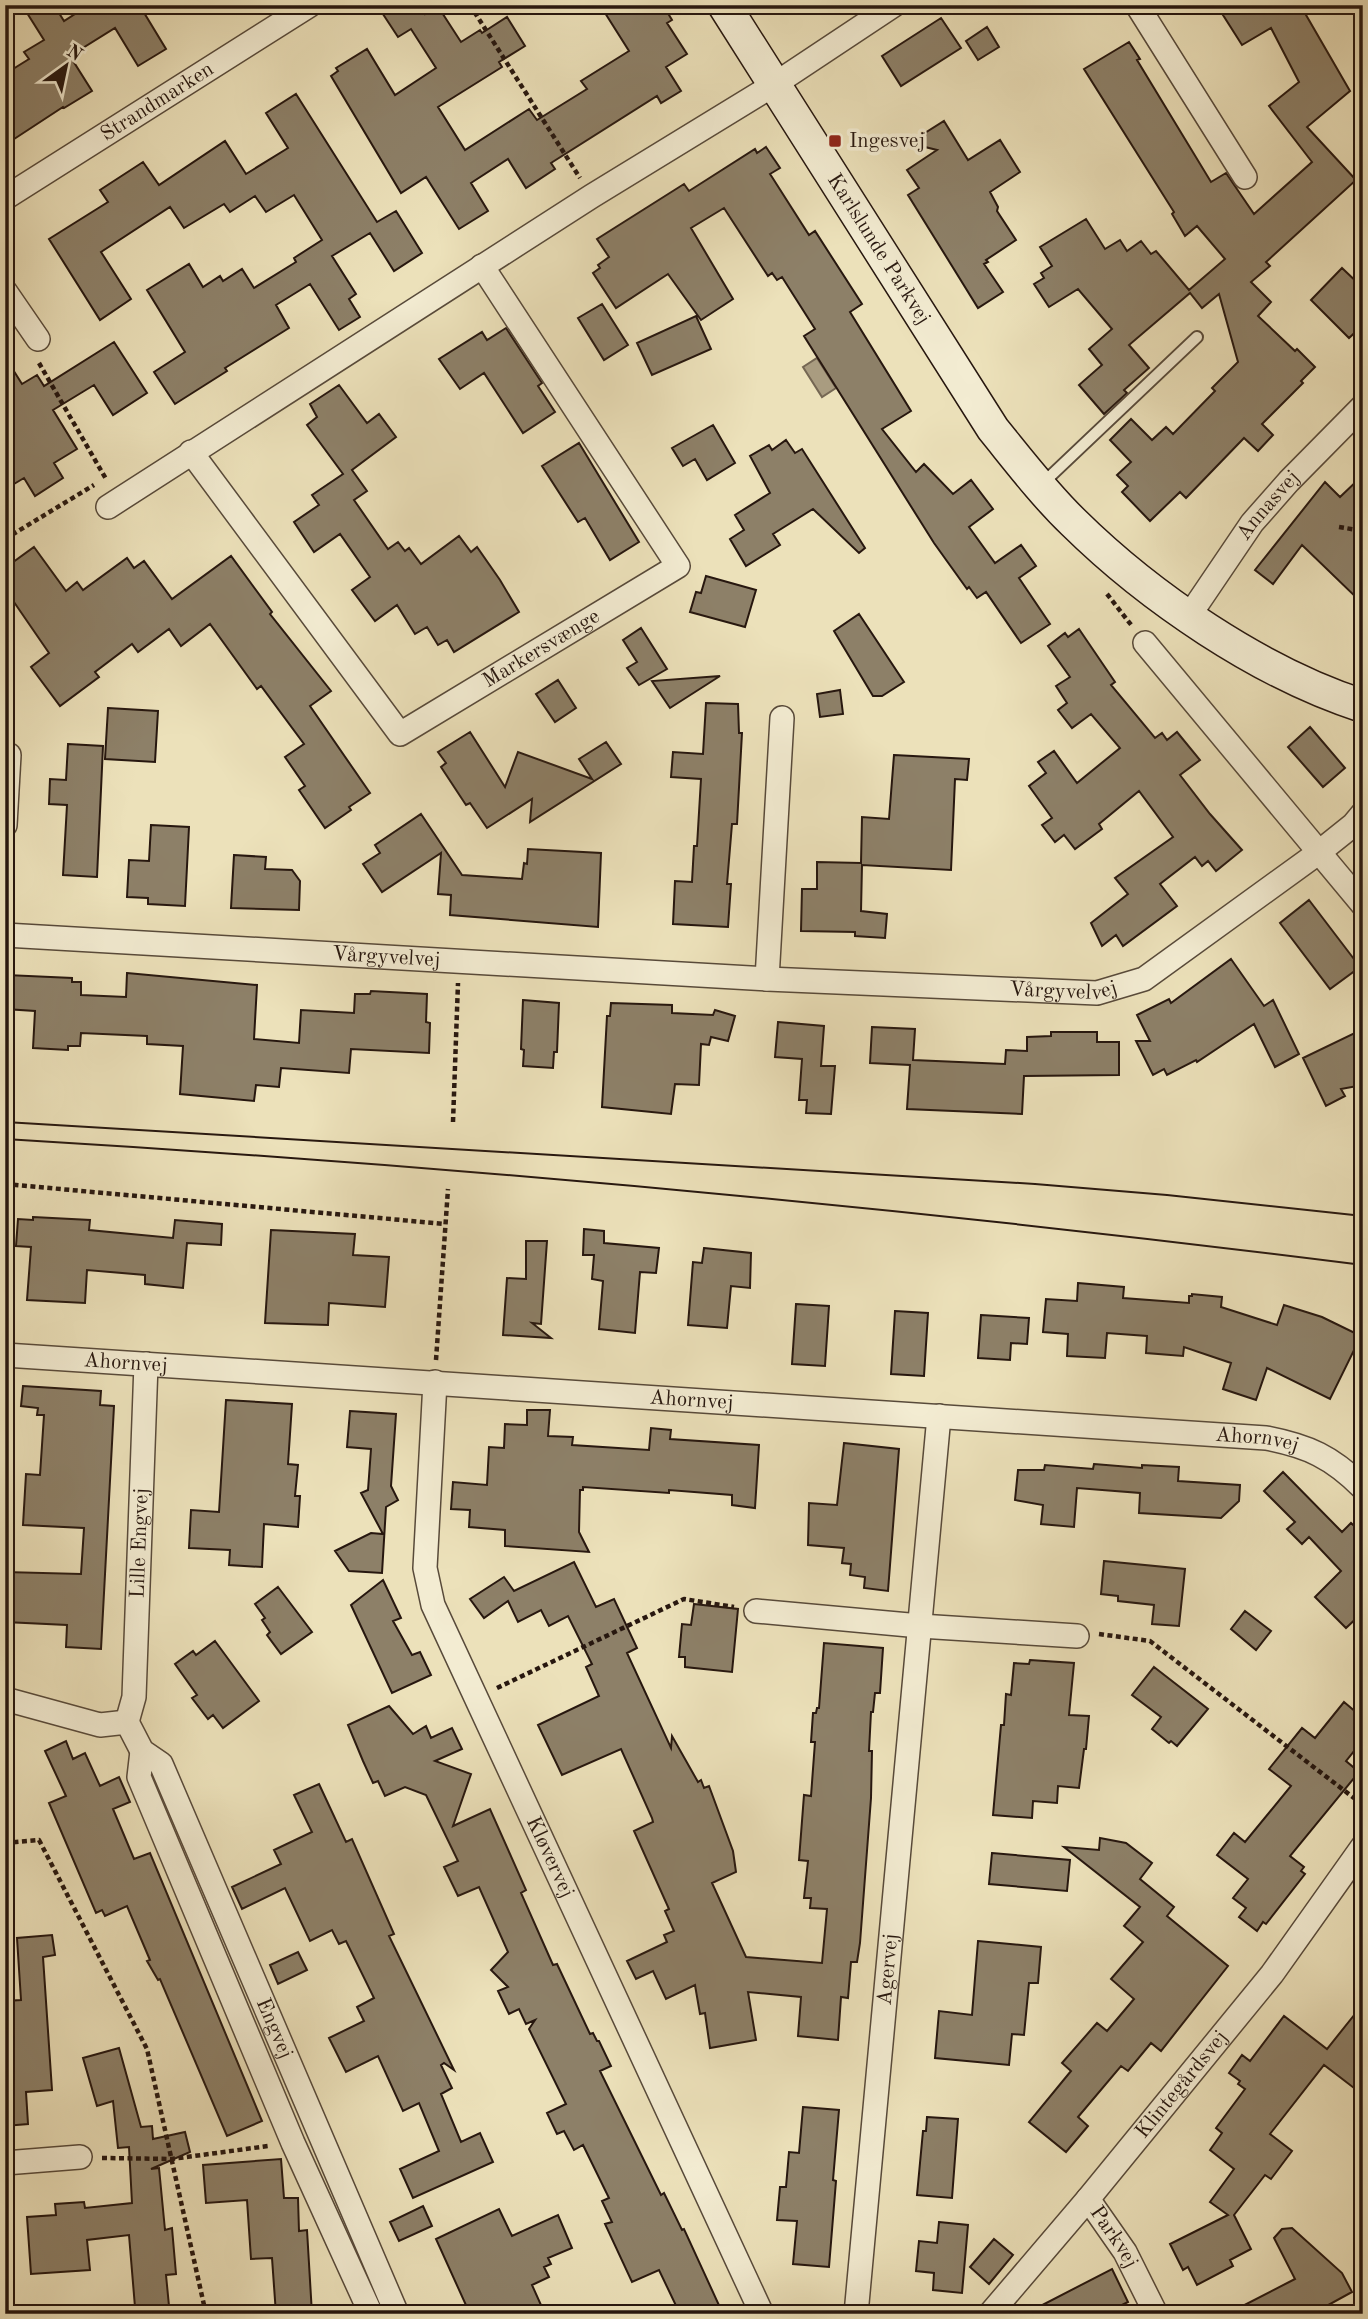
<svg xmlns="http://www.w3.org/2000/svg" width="1368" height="2319" font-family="'Old Standard TT',serif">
<rect width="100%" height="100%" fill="#ece1ba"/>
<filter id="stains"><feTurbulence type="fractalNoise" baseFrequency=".00286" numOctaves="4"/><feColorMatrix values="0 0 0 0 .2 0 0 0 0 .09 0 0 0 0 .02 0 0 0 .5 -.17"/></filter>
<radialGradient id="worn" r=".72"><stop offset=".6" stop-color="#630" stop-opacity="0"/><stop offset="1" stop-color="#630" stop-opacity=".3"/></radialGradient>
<path fill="#a99c80" stroke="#756753" stroke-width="2" d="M817 358 836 388 822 397 803 367Z"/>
<path fill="#8d8068" stroke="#27170f" stroke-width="2" d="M22 5H54L64 21 89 5H152L143 11 166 49 138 66 115 28 70 56 92 91 64 108 63 107 5 145V74L29 59 24 52 44 40Z
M377 5H419L425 14 437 5 461 42 480 30 482 33 507 17 525 46 499 62 502 67 438 107 465 150 529 109 537 120 587 89 581 81 629 51 600 5H663L672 20 667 23 687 54 666 67 681 91 661 103 657 96 551 163 555 169 526 188 508 159 471 183 488 211 459 229 426 177 401 193 331 76 338 71 336 68 367 49 395 95 436 68 411 29 398 37Z
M1239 5H1307L1302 8 1350 91 1307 127 1356 180 1266 262 1270 266 1251 282 1271 302 1258 316 1295 351 1297 349 1315 367 1301 381 1303 383 1262 424 1273 435 1258 451 1244 438 1186 498 1180 492 1150 521 1122 492 1128 486 1117 475 1131 462 1110 440 1131 419 1152 440 1166 427 1173 434 1215 391 1212 388 1238 362 1219 294 1202 308 1190 293 1129 345 1149 368 1124 390 1127 393 1104 414 1079 385 1102 365 1089 349 1112 329 1078 289 1049 307 1034 284 1044 278 1041 273 1052 266 1040 247 1086 219 1105 249 1120 240 1127 251 1141 241 1151 254 1156 251 1189 290 1225 259 1197 226 1185 236 1172 214 1174 212 1084 69 1129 42 1140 59 1137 60 1211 182 1226 173 1254 214 1312 162 1269 106 1299 82 1271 28 1242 45 1223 15Z
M941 18 961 48 901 86 882 56Z
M987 27 999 47 978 60 966 41Z
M296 94 377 222 396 211 422 253 394 271 370 233 332 256 356 294 349 299 360 317 339 330 310 284 276 305 289 328 225 368 227 371 175 404 154 372 185 352 147 290 189 264 203 287 220 276 223 281 242 269 254 288 296 262 294 258 322 240 294 195 266 212 255 196 230 212 224 204 184 228 170 207 101 252 131 299 100 320 49 239 108 202 100 190 143 162 159 185 225 141 246 174 288 148 266 113Z
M944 121 968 160 1000 140 1020 172 990 192 998 207 997 211 1016 240 986 260 988 262 984 264 1003 292 978 308 908 195 919 188 907 170 937 150 909 143Z
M766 147 780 168 770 174 772 177 809 235 815 231 862 304 850 312 911 411 882 429 916 472 924 464 953 494 971 480 993 509 969 527 995 563 1021 545 1036 566 1019 578 1050 624 1021 643 986 592 977 598 969 587 967 589 934 543 804 336 815 329 782 277 777 280 772 273 768 276 724 208 691 228 733 299 701 320 668 274 616 308 593 273 600 268 598 265 609 257 597 239 684 184 689 191 755 149 757 153Z
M1342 268 1363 288V325L1349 338 1311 300Z
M602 304 628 345 604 360 578 318Z
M696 316 711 349 652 375 637 343Z
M506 328 542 383 538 386 555 412 523 433 484 373 460 389 439 359 482 332 487 340Z
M114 342 147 393 113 415 94 385 53 410 77 449 54 463 63 478 35 496 24 478 14 484 5 469V357L22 384 37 375 44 386Z
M339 385 367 423 379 414 396 437 352 470 367 491 354 500 388 549 398 542 405 551 409 548 421 564 459 536 471 552 477 547 500 580 519 612 454 652 447 640 438 645 427 627 415 634 397 605 375 621 352 590 370 577 340 534 314 552 294 522 319 505 312 495 343 474 307 425 317 417 310 404Z
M713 425 735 463 707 480 695 459 683 466 672 448Z
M786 440 795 453 802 449 865 548 859 553 813 509 773 534 780 545 746 566 730 539 744 530 735 515 770 493 750 456 769 445 772 450Z
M579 443 639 542 610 560 585 518 578 522 542 466Z
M1363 475V604L1302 545 1273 584 1255 570 1325 482 1340 497Z
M34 547 66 591 77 582 83 590 127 558 134 568 144 561 172 599 231 556 272 612 270 614 331 691 310 706 370 793 349 807 351 810 325 828 299 790 305 786 285 757 304 744 261 686 257 689 210 624 181 646 169 629 138 652 132 644 95 672 99 677 60 706 31 667 49 653 5 589V568Z
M706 576 756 590 745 627 690 612 696 592 701 593Z
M859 614 904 682 882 696H873L834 631Z
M641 628 667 669 639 685 627 668 637 662 623 640Z
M1079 629 1115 682 1111 685 1155 738 1162 733 1167 740 1177 732 1200 760 1180 775 1210 814 1242 850 1216 871 1208 861 1202 866 1195 857 1160 884 1177 906 1123 946 1116 935 1102 946 1091 923 1128 894 1115 878 1173 837 1139 791 1099 824 1102 829 1075 849 1064 835 1055 842 1042 825 1052 818 1029 786 1046 773 1038 762 1054 751 1077 783 1120 748 1091 714 1072 728 1058 710 1067 703 1056 686 1070 677 1048 646 1065 633 1068 637Z
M720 676 670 708 652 681Z
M558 680 576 708 555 722 536 694Z
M840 690 843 714 820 717 817 694Z
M706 703 738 704 739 733H742L737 824H732L727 884H731L728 927 673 924 675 881 692 882 694 846H697L701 779 671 777 673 752 703 754Z
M108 708 158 711 155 762 105 759Z
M1310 727 1345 768 1323 787 1288 747Z
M470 732 505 787 518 752 592 779 579 759 606 742 621 764 530 822 532 799 487 828 470 803 466 805 441 767 446 763 438 752Z
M68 744 103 746 97 877 63 875 67 805 49 804 50 779 66 780Z
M894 755 969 759 967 780 955 779 951 870 862 865 861 911 887 914 885 938 855 936V932L801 931 802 889H817V862L861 863 862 817 889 819Z
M421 814 462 875 522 879 524 863 527 864 528 849 601 853 598 927 450 915 451 895 438 894 441 853 382 892 363 864 380 853 375 845Z
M151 825 189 827 185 906 148 904V898L127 897 129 860 149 861Z
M234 855 266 857 265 869 292 870 300 881 299 910 231 908Z
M1309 900 1360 967 1330 989 1280 923Z
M1231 959 1264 1006 1273 1000 1299 1054 1275 1067 1254 1024 1197 1062 1196 1060 1167 1075 1164 1069 1153 1075 1136 1041H1150L1137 1015 1169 999 1171 1003Z
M127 973 257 985 254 1039 299 1043 301 1010 354 1013 355 994H370L371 991 427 994 426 1022 430 1023 429 1053 351 1049 349 1073 281 1068 279 1087 256 1085 254 1101 180 1094 183 1046 147 1044V1036L81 1033 80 1046H68V1050L33 1048 35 1011 5 1009 7 975 72 978V982H81V995L126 997Z
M523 1000 559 1003 557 1052H554L553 1068 523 1066 524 1050 521 1049Z
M611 1003 672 1005V1013L713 1015 715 1010 735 1016 728 1041 711 1037 709 1045 701 1044 699 1085 675 1084 671 1114 602 1107 607 1016H610Z
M778 1022 824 1026 821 1066H835L831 1114 806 1113 807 1100H799L802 1059 775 1057Z
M872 1027 915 1029 913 1060 1005 1064 1006 1050 1027 1051V1037L1051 1036V1032H1097V1042H1119V1075L1024 1076 1022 1114 907 1109 910 1065 870 1063Z
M1363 1029V1085L1341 1089 1345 1096 1326 1106 1303 1058Z
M33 1217 90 1220 89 1230 173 1238 175 1220 222 1224 221 1245 187 1243 183 1288 145 1284V1275L87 1270 85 1303 27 1300 31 1247 16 1246 18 1219 33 1220Z
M584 1229 604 1231V1243L659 1248 656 1273 640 1272 635 1333 599 1329 603 1281 592 1279 594 1255H583Z
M271 1230 355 1234 353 1255 389 1257 385 1307 329 1303 328 1325 265 1323Z
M526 1241H547L541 1324 532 1323 551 1338 503 1335 507 1278 526 1279Z
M704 1248 751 1253 750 1288 731 1286 727 1328 688 1325 693 1262 702 1263Z
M1078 1283 1124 1287 1123 1298 1189 1303V1296H1192V1294L1222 1297 1221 1307 1277 1325 1284 1305 1322 1317 1361 1336 1330 1399 1267 1368 1256 1400 1223 1389 1231 1363 1184 1347 1183 1356 1146 1353 1147 1336 1107 1333 1105 1358 1067 1356 1068 1334 1043 1332 1046 1299 1077 1301Z
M796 1304 829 1306 825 1366 792 1364Z
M895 1311 928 1313 924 1376 891 1374Z
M981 1315 1029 1318 1027 1344 1011 1343 1010 1360 978 1358Z
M23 1386 101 1391 100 1405 114 1406 101 1649 66 1647 67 1625 5 1622V1572L81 1574 84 1528 23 1525 26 1474 40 1475 44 1415H37L38 1408 21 1406Z
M226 1400 292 1404 288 1464 298 1465 295 1496H300L298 1527 264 1524 262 1567 229 1565 230 1550 189 1548 191 1510 219 1512Z
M527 1410H550L548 1436 573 1437 572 1445 649 1450 651 1428 671 1430 670 1439 759 1445 755 1508 732 1505V1495L669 1490V1493L583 1487V1490H580L579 1532 589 1552 505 1546V1530L469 1527 470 1510 451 1509 453 1482 487 1485 489 1447 504 1448 505 1424 527 1425Z
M350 1411 396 1414 391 1486 398 1500 386 1507 382 1573 349 1571 335 1551 371 1533 383 1534 361 1493 368 1490 371 1449 347 1447Z
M844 1443 899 1449 888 1591 864 1588 865 1577 850 1575 851 1564 842 1563 844 1548 808 1545 809 1503 837 1505Z
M1094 1464 1142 1468V1465L1179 1467 1178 1481 1240 1485 1239 1501 1221 1518 1139 1513 1140 1493 1077 1488 1074 1527 1041 1524 1043 1505 1015 1500 1018 1470H1044L1045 1465 1093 1469Z
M1283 1472 1342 1532 1351 1523 1363 1534V1612L1346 1628 1315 1597 1341 1571 1309 1537 1302 1544 1287 1529 1295 1522 1264 1491Z
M1104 1561 1185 1569 1179 1626 1152 1624 1154 1605 1118 1601V1596L1101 1594Z
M574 1562 596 1607 614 1599 637 1648 627 1653 671 1748 672 1736 698 1782 701 1780 704 1788 709 1786 733 1851 736 1872 712 1883 746 1957 822 1963 827 1909 810 1908 811 1898H804L808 1861 799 1860 804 1795 811 1796 815 1742H811L813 1713H816L817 1708H819L824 1643 883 1648 880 1693H875L873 1712H871L869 1751H872L871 1798 860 1943 857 1962H851L848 1998 841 1997 838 2040 798 2036 801 1997 748 1992 756 2040 710 2048 705 2013 700 2014 695 1985 666 1999 653 1971 636 1979 627 1961 667 1942 664 1935 674 1931 665 1911 669 1909 634 1831 653 1822 652 1818 621 1749 562 1775 538 1725 599 1696 586 1667 592 1664 568 1616 549 1626 541 1610 518 1622 508 1601 484 1618 470 1599 504 1577 514 1591Z
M383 1580 401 1618 393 1621 412 1655 420 1652 431 1675 392 1693 351 1605Z
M278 1587 312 1632 281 1654 267 1635 270 1632 262 1620 265 1618 255 1604Z
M694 1604 738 1609 732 1672 685 1667V1657H679L682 1624 691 1625Z
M1245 1611 1271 1631 1256 1650 1231 1629Z
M215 1641 259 1701 223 1728 213 1715 208 1719 192 1698 197 1695 175 1664 193 1651 196 1655Z
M1030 1660 1074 1663 1069 1715 1089 1716 1086 1749H1084L1079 1788 1058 1786 1057 1803 1033 1801 1032 1818 993 1815 1001 1725H1004L1006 1694 1011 1695 1014 1663 1029 1664Z
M1154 1667 1208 1709 1177 1746 1171 1741 1169 1743 1152 1729 1161 1717 1132 1695Z
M1344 1702 1363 1718V1740L1346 1761 1359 1772 1290 1856 1304 1867 1301 1871 1305 1874 1266 1924 1263 1922 1257 1931 1239 1917 1246 1908 1233 1898 1248 1879 1217 1855 1234 1833 1245 1842 1291 1786 1269 1769 1302 1728 1315 1738Z
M389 1706 413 1734 426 1726 431 1738 452 1728 462 1749 435 1761 471 1774 453 1826 490 1809 526 1890 521 1893 553 1965 557 1964 590 2034 593 2033 597 2041H599L611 2066 600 2071 661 2195 664 2193 682 2230 684 2229 723 2314H680L659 2270 632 2282 605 2224 612 2222 602 2201 609 2198 583 2145 574 2150 564 2131 557 2134 547 2113 566 2104 529 2029 535 2020 526 2024 519 2009 509 2014 498 1991 508 1987 491 1970 508 1952 479 1887 458 1896 444 1867 458 1861 426 1795 405 1787 385 1796 378 1781 373 1783 363 1761 348 1725Z
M66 1741 73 1759 85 1753 100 1786 119 1777 130 1802 113 1809 134 1859 150 1853 262 2121 227 2136 160 1979 158 1980 147 1961 150 1960 127 1906 105 1916 102 1910 96 1913 49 1803 66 1796 45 1751Z
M319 1784 346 1842 352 1839 394 1934 389 1936 454 2070 444 2063 441 2065 452 2088 441 2094 461 2142 480 2133 493 2162 413 2198 400 2169 439 2151 419 2103 403 2111 378 2056 346 2072 329 2038 364 2021 357 2007 374 1998 346 1941 339 1944 332 1930 310 1941 285 1888 242 1909 232 1887 281 1864 274 1850 312 1832 294 1795Z
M1100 1838 1126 1843 1152 1863 1140 1879 1174 1907 1167 1916 1228 1966 1161 2051 1151 2043 1128 2071 1121 2066 1078 2117 1088 2126 1066 2152 1029 2122 1071 2071 1062 2063 1097 2023 1107 2031 1134 1999 1111 1979 1143 1942 1124 1926 1140 1907 1064 1847 1099 1850Z
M992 1853 1070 1860 1067 1891 989 1884Z
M52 1935 55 1955 43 1957 52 2090 26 2092 28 2124 5 2126V2001L21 2000 17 1938Z
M978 1941 1041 1947 1038 1983H1029L1024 2035 1012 2034 1009 2065 935 2058 939 2011 972 2015Z
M298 1952 307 1970 278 1984 270 1965Z
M1363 2004V2078L1354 2088 1324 2065 1270 2134 1292 2151 1271 2179 1265 2175 1234 2215 1251 2249 1230 2260 1233 2266 1197 2285 1188 2267 1183 2270 1170 2244 1228 2215 1210 2202 1234 2169 1210 2150 1222 2133 1216 2128 1245 2089 1238 2084 1240 2081 1229 2073 1242 2055 1250 2061 1284 2016 1327 2049Z
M119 2048 141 2127 152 2126 153 2139 185 2132 190 2152 151 2169 159 2168 165 2230 172 2228 176 2274 166 2275 169 2306 135 2307 129 2235 87 2240 90 2270 31 2274 27 2217 56 2215 55 2204 84 2202 85 2208 132 2203 129 2147 118 2148 113 2101 97 2106 83 2058Z
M803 2107 839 2110 833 2180 836 2181 829 2267 793 2264 797 2221 777 2220 780 2187H786L789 2152 799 2153Z
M927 2117 958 2119 952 2198 917 2195 923 2131H926Z
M281 2159 284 2198H298L299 2231 307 2230 312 2314H276L272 2258 251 2259 247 2200 206 2203 203 2165Z
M423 2206 432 2226 399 2241 390 2222Z
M499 2209 512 2236 558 2215 572 2248 548 2258 551 2264 544 2267 549 2277 532 2285 545 2314H470L436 2239Z
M939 2222 968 2225 962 2293 933 2290 934 2273 916 2271 919 2241 937 2243Z
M1292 2228 1342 2273 1352 2292 1312 2314H1227L1295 2279 1274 2238 1282 2229Z
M994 2239 1013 2255 989 2284 970 2267Z
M1112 2269 1128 2302 1104 2314H1025Z"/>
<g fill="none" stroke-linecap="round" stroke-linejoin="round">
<g stroke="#584a3a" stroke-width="14">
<path id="lane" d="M1042 484 1197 337"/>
</g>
<g stroke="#584a3a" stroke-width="26">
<g id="street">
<path d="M1137 5 1245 177"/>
<path id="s1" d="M5 198 310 5"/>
<path d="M5 291 38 339"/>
<path id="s2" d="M191 452 400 734 678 566 482 266"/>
<path d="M108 507 592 196 775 84 894 5"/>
<path id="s3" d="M1189 616 1252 523 1289 481 1363 406"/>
<path d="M1145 643 1363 905"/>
<path d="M5 825 9 755"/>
<path id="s4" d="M5 935 767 979 1097 993 1144 979 1318 853 1353 825 1363 813"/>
<path d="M767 979 782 718"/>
<path id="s5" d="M5 1355 1266 1438C1308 1446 1332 1457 1363 1488"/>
<path id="s6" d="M435 1382 425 1568 433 1605 762 2314"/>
<path d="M756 1611 920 1626 1077 1636"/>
<path id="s7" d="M5 1699 100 1725 127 1722 142 1751 161 1764 397 2314"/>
<path id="s8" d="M127 1722 134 1697 146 1364"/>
<path d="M142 1751 139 1777 293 2143 371 2314"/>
<path d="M5 2163 80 2157"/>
<path id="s9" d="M1088 2199 1125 2252 1156 2314"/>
<path id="s10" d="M856 2314 939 1416"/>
<path id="s11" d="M990 2314 1088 2199 1272 1974 1363 1846"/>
</g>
</g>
<g stroke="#27170f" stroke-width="35">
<g id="secondary">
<path id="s12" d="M724 5 993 429C1019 461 1044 494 1073 522 1149 597 1260 673 1363 706"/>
</g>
</g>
<path stroke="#27170f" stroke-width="4.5" stroke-dasharray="5 3.5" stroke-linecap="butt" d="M470 5 580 178
M39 363 106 479
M1339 527 1363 531
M5 539 94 485
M1107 594 1132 626
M453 1122 458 983
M5 1184 445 1224
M436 1360 448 1189
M1099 1634 1150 1641 1363 1805
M497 1688 684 1599 734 1607
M5 1843 39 1840 147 2049 206 2314
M102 2158 172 2159 268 2146"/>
<use href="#lane" stroke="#f3ecd2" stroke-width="10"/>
<use href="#street" stroke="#f3ecd2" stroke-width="23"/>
<use href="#secondary" stroke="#f3ecd2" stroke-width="32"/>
<path stroke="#27170f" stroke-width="2" d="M5 1122 1035 1184 1167 1195 1363 1216
M5 1139C459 1166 912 1208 1363 1265"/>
</g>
<rect fill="#8f2418" stroke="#f3ecd2" stroke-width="2.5" x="828" y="134" width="14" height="14" rx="3.5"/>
<g text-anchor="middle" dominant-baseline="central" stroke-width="7" stroke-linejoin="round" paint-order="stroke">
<g font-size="21" fill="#27170f" stroke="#f3ecd2">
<text stroke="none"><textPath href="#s1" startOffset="180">Strandmarken</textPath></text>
<text stroke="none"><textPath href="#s12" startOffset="289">Karlslunde Parkvej</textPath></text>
<text stroke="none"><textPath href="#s3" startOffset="136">Annasvej</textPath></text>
<text stroke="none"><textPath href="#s2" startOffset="516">Markersvænge</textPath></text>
<text stroke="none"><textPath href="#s4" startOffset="382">Vårgyvelvej</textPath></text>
<text stroke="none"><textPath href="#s4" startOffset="1060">Vårgyvelvej</textPath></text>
<text stroke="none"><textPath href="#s5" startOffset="121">Ahornvej</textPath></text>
<text stroke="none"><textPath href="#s5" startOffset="688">Ahornvej</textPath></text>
<text stroke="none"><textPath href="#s5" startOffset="1255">Ahornvej</textPath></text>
<text stroke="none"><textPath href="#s8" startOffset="180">Lille Engvej</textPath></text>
<text stroke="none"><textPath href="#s6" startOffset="502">Kløvervej</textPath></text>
<text stroke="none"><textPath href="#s10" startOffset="346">Agervej</textPath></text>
<text stroke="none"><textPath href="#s7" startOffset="469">Engvej</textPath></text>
<text stroke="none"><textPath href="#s11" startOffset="299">Klintegårdsvej</textPath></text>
<text stroke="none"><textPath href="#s9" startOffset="46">Parkvej</textPath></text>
</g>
<g font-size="21" fill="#27170f" stroke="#f3ecd2" text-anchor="start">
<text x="849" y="141">Ingesvej</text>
</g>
</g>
<rect width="1368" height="2319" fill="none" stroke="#ece1ba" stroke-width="28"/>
<rect x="7" y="7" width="1354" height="2305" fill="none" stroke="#27170f" stroke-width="3.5"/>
<rect x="14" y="14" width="1340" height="2291" fill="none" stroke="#27170f" stroke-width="2"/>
<g transform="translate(66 66) rotate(33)" stroke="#f3ecd2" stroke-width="5" paint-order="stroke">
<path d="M0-5L12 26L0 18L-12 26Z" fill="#27170f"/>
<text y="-10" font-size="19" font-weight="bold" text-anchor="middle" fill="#27170f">N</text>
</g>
<rect width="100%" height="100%" filter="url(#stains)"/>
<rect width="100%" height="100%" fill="url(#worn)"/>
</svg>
